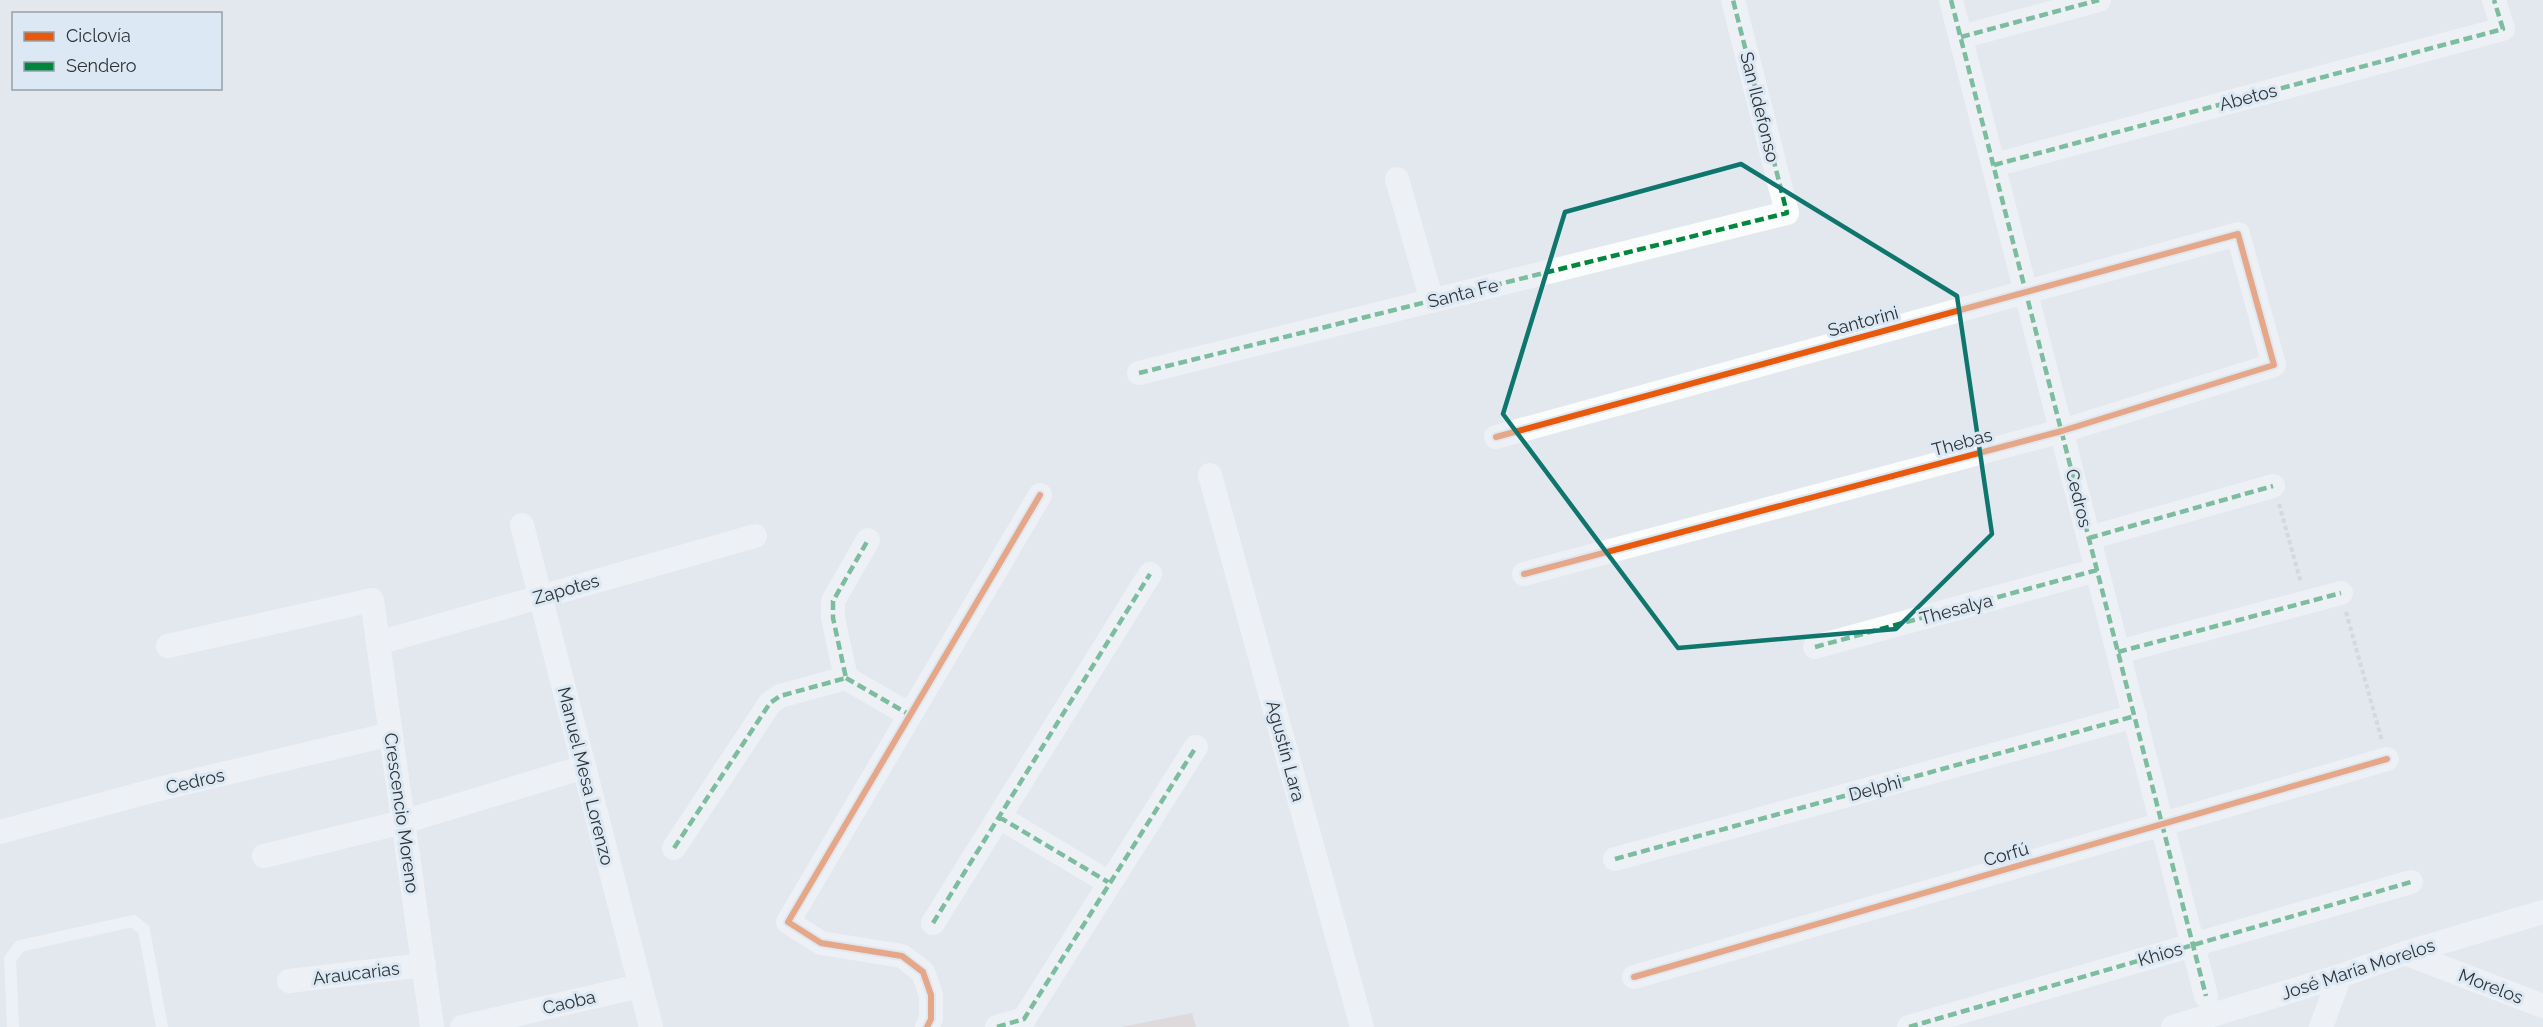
<svg xmlns="http://www.w3.org/2000/svg" width="2543" height="1027" font-family="Raleway,sans-serif">
<rect width="100%" height="100%" fill="#e2e8ee"/>
<path fill="#d9c9c3" d="M1192 1013 1196 1027H1121Z"/>
<g fill="none" stroke-linecap="round" stroke-linejoin="round">
<path stroke="#c4c7c9" stroke-width="4" stroke-dasharray="4.5 3" stroke-linecap="butt" d="M2279 504 2301 583
M2346 612 2382 741"/>
<path stroke="#fbfcfc" stroke-width="12" d="M13 1027 10 959 20 946 133 921 144 930 162 1027"/>
<path stroke="#fbfcfc" stroke-width="24" d="M1951 0 2206 996
M1961 37 2099 0
M1994 165 2503 29 2494 0
M1397 179 1432 301
M1139 373 1787 213 1733 0
M1496 437 2238 234 2274 365 2062 431 1524 574
M1210 475 1362 1027
M522 525 651 1027
M2089 538 2273 486
M378 643 755 536
M168 646 372 600 432 1027
M1815 647 2097 570
M2118 652 2341 593
M846 678 910 715
M999 817 1108 882
M0 832 159 789 391 734
M674 848 770 703 780 696 846 678 833 618V601L868 540
M264 856 403 822 584 767
M1615 859 2135 716
M933 923 1150 574
M2405 953 2543 1006
M1634 977 2387 759
M289 981 424 965
M462 1027 640 986
M927 1027 931 1019V995L923 972 902 956 821 943 788 922 1040 495
M997 1027 1024 1019 1196 747
M1909 1027 2411 882
M2173 1027 2340 976 2405 953 2543 912
M2321 1027 2340 976"/>
<path stroke="#00873e" stroke-width="4.5" stroke-dasharray="9 4.5" stroke-linecap="butt" d="M1951 0 2206 996
M1961 37 2099 0
M1994 165 2503 29 2494 0
M1139 373 1787 213 1733 0
M2089 538 2273 486
M1815 647 2097 570
M2118 652 2341 593
M846 678 910 715
M999 817 1108 882
M674 848 770 703 780 696 846 678 833 618V601L868 540
M1615 859 2135 716
M933 923 1150 574
M997 1027 1024 1019 1196 747
M1909 1027 2411 882"/>
<g stroke="#dce9f4" stroke-width="10">
<path id="cycleway" d="M1496 437 2238 234 2274 365 2062 431 1524 574
M1634 977 2387 759
M927 1027 931 1019V995L923 972 902 956 821 943 788 922 1040 495"/>
</g>
<use href="#cycleway" stroke="#e8590c" stroke-width="6"/>
</g>
<path d="M0 0H2543V1027H0ZM1741 164 1957 296 1992 534 1896 629 1678 648 1503 414 1565 212Z" fill="#e2e8ee" fill-opacity=".55" fill-rule="evenodd"/>
<path fill="none" stroke="#0f766e" stroke-width="4.5" stroke-linejoin="round" d="M1741 164 1957 296 1992 534 1896 629 1678 648 1503 414 1565 212Z"/>
<g text-anchor="middle" dominant-baseline="central" stroke-width="6" stroke-linejoin="round" paint-order="stroke">
<g font-size="18" fill="#2e3337" stroke="#dce9f4">
<text transform="translate(2248 97) rotate(-15)">Abetos</text>
<text transform="translate(1760 107) rotate(76)">San Ildefonso</text>
<text transform="translate(1463 293) rotate(-14)">Santa Fe</text>
<text transform="translate(1863 321) rotate(-15)">Santorini</text>
<text transform="translate(1962 442) rotate(-15)">Thebas</text>
<text transform="translate(2079 498) rotate(76)">Cedros</text>
<text transform="translate(566 589) rotate(-16)">Zapotes</text>
<text transform="translate(1956 609) rotate(-15)">Thesalya</text>
<text transform="translate(1286 751) rotate(75)">Agustín Lara</text>
<text transform="translate(586 776) rotate(76)">Manuel Mesa Lorenzo</text>
<text transform="translate(195 781) rotate(-13)">Cedros</text>
<text transform="translate(1875 788) rotate(-15)">Delphi</text>
<text transform="translate(402 813) rotate(82)">Crescencio Moreno</text>
<text transform="translate(2006 854) rotate(-16)">Corfú</text>
<text transform="translate(2160 954) rotate(-16)">Khios</text>
<text transform="translate(2358 969) rotate(-18)">José María Morelos</text>
<text transform="translate(356 973) rotate(-7)">Araucarias</text>
<text transform="translate(2491 986) rotate(21)">Morelos</text>
<text transform="translate(569 1002) rotate(-13)">Caoba</text>
</g>
</g>
<rect x="12" y="12" width="210" height="78" fill="#dce9f4" stroke="#96a0a8" stroke-width="1.5"/>
<rect x="24" y="32" width="30" height="9" fill="#e8590c" stroke="#96a0a8" stroke-width="1.5"/>
<text x="66" y="42" font-size="18" fill="#2e3337">Ciclovía</text>
<rect x="24" y="62" width="30" height="9" fill="#00873e" stroke="#96a0a8" stroke-width="1.5"/>
<text x="66" y="72" font-size="18" fill="#2e3337">Sendero</text>
</svg>
